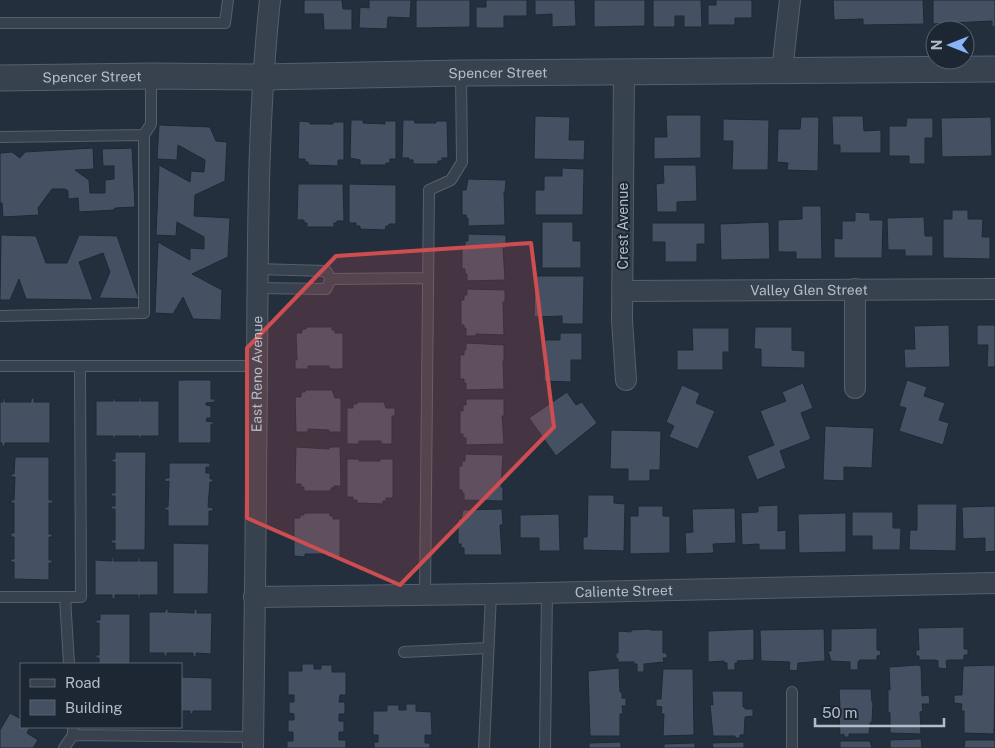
<svg xmlns="http://www.w3.org/2000/svg" width="995" height="748" font-family="'Public Sans',sans-serif">
<rect width="100%" height="100%" fill="#242f3e"/>
<path fill="#455162" stroke="#1f2835" d="M304 0H342L343 9H352V30H324L323 14H304Z
M369 0H411L410 18 388 17 387 29 359 28 360 7 369 8Z
M416 0H470V27L416 28Z
M486 0H527V16H504V28H476V7H486Z
M535 0H575L576 26 552 27V14L535 15Z
M594 0H645V26L594 27Z
M653 0H701L702 27H684V16H675V27H653Z
M716 0H752V18H735V25H708V5H716Z
M833 0H923L924 24 863 25V19L834 20Z
M933 0H995V27H992V21L933 24Z
M666 115H701V158L654 159V137H667Z
M535 116 570 117 569 140H585L584 160 534 159Z
M832 116H863L864 131 881 130V153H840V145H833Z
M801 117H819L818 171 787 170 788 163 777 162 778 129H800Z
M991 117 992 156 942 157 941 118Z
M907 118H933V138H925V164H909V156H889V126H906Z
M723 119 769 120 768 170H732L733 141H723Z
M351 120H363V123L385 124V121H396V159H390V163H386V165H360V160L350 158Z
M403 120H414L415 123H436V121H447L448 158H442V161H438V164H413V160H409V158H402Z
M299 121 310 122V124H333V122H344V160H338V166L308 165V162H305V159H298Z
M159 125 210 127 216 141 227 142 225 181 195 195 194 216 230 218 228 257 192 274 222 290 221 320 193 319 183 297 173 314 155 313 158 242 190 260V248L204 249V237L177 222 176 236 156 235 159 165 190 182 191 171 204 172 205 160 178 145 177 160 157 159Z
M93 148 94 169 75 170 89 180 90 193H105V180L114 179V166H103L102 149 132 148 135 207 115 208 114 210 79 212 78 198 68 199V191L65 189H52L38 208 39 215 3 217 2 203H0V153L12 152 20 158 25 152Z
M663 165H696L697 201 677 202V212H657L656 184 664 183Z
M562 168 584 169 583 215H535V190H544V176H562Z
M468 179 506 180 505 192H504L505 225 468 226V218H466V215H462V190H466Z
M298 184H343L344 221H337V223H334V227H307V223H304V220H297Z
M349 184 396 185V224H389V226H386L385 230 360 229V226H356V223H349Z
M802 206H821L822 259H796V252H778V220L802 219Z
M952 210H968V219H983L982 237H990V259L943 258V219H952Z
M855 212 870 213V220H883L882 258H834V238L842 239V221H855Z
M924 217 925 236H933V256H905V250H888L887 218Z
M542 222H573V241H581V268H542Z
M769 222 770 259 721 260 720 224Z
M652 223H705V244H697V262H665V242H652Z
M468 234 506 235V248H503L505 280 467 281V274H465V269H462V246H465V241H468Z
M1 235 36 236 46 263H67L79 235 117 236 139 299 99 298 110 272 103 253 79 262 93 300 26 299 19 279 10 300H0Z
M535 276H584L583 324H562V316L534 317Z
M467 289 505 290V302H503L504 335 476 334V336H466V328H464V325H461V300H464V295H467Z
M949 325 950 367 905 368 904 349H915L914 326Z
M977 325H995V367H987L988 345H977Z
M306 327H332V330H335V333H343V369H329V366H308V369H295V360H297L296 333H302V329H306Z
M755 327H792V350L805 351V368L761 367V349H754Z
M692 328H729V352H723V370H677V350H693Z
M560 333H582V360H571V382L544 381 545 340H560Z
M466 343 504 345V361H503L504 389 466 390V383H464V379H460V355H464V350H466Z
M178 380H211V399H215V402L206 403V405L211 406V418H207L206 421 214 422V424H211V443H178Z
M907 380 927 387 924 396 945 403 939 420 949 423 943 445 899 431 906 408 899 406Z
M803 383 813 408 801 413 811 439 780 451 786 468 757 480 747 456 774 445 760 411 786 401 782 392Z
M682 385 700 393 696 403 715 411 698 449 669 437 674 426 666 422Z
M305 390H332L335 398H341V432H329V430L308 429V432H296L295 397H301V392H305Z
M567 392 576 405 582 402 597 423 556 456 529 418Z
M139 397H141V401H159V436H141V439H139V436H115V439H113V436H96V401H113V398H115V401H139Z
M3 398H5V402H31V398H34V402H50V443H5V446H2V443H0V402H3Z
M466 399H504V416H502L504 444 466 445V438H463V434H460V411H463V405H466Z
M357 402H384L386 408H395V416H392V444H381V441H359V444H347V408H353V404H357Z
M825 426 874 428 872 468 844 467V481L823 480Z
M611 430 661 431 660 470H650V481H628V469H610Z
M296 447 329 449V447H340L341 486H334L333 488H331V491H304V487H301V484H295Z
M115 452H146L145 550H115V543H111V540H115V509H111V506H115V496H111V493H115V462H112V459H115Z
M465 454 503 455 501 487H503V501L464 500V493H462V490H459V466H462V461H465Z
M15 457H49V500H53V503H49V534H52V537H49V560H52V563H49V580L14 579V562H11L10 559H14V537H11V533H14V503H11V500H14L15 477H11V474H14Z
M347 459H359V461H380V459H393V498H386V501H383V504L357 503V500H353V497H347Z
M169 463H210V467H206V473H210V479H213V482H210L208 507 213 508V511H209V526H168V510H165V507H168L169 481 165 482V478H169Z
M588 495H614V503L625 504 624 551 583 550V537H587Z
M917 504H957L956 551 909 550 910 530H917Z
M778 505V531L786 530V550H759V544L742 545 741 513 758 512V506Z
M638 506H663V516H670V553L630 554V516H638Z
M995 506V551L985 552V538L963 539 962 507Z
M735 508 736 543 713 544 714 553 686 554 685 533 693 532 692 509Z
M502 509 503 525H500L502 555H464V548H461V544H458V519H461L463 510Z
M852 512H893V528H901L900 550H872V536H852Z
M304 513H330V516H333V519H340V557H327V554H305V557L294 556V518H300V515H304Z
M846 513V552L799 553 798 514Z
M559 514 560 551H539V538H520V515Z
M173 543 209 544 208 594H173Z
M112 557H114V561H138V557H140V561H158V595H140V599H138V595H115V599H112V595H95V560L112 561Z
M165 609H168V612L194 613V609H197V613H212L211 654 196 653V657H193V653H167V656H164V653H149V612H165Z
M100 614H130V664H99V658H96V655H99V623H96V620H100Z
M964 627V649H968V655H964V660H948L946 661 947 669 938 668V661L935 660H919V656H916V650H919L918 628Z
M877 628V650H880L881 655 877 656V660H860L858 662V670H850V662L831 661 828 651H831V629Z
M650 629V630H663V653H667V658H663L664 662 644 664V672H637V664H634V662H618V659L616 658V653H618V631L631 632V630Z
M754 629V660L737 661 738 663H735V670H727V663H724V661L708 662V631Z
M824 629 825 661 798 663 797 671 789 670 790 662 761 661 760 630Z
M302 664H314V669H321V665H332V672H346V695H340L339 702H345V714H339V721H344V732H339V740H346V748H287V741H293V732H288V720H294V714L289 713V702H294V695H288V671H302Z
M918 665 921 666 922 696 929 695 930 704H922L923 711 920 712 921 734 890 733V713L888 712V689L890 690 889 667Z
M995 665 994 734 964 733V711H961L962 704 954 703V695H962L963 667 964 666Z
M619 668 620 692H622V698H626V706H622L623 714H620V736H590L588 671Z
M663 669H693L694 735 663 736 664 714H661L662 707 656 706V699H661Z
M181 677 212 678V711H193V714H190V711H181Z
M839 689H871L872 702H873L872 722 870 723 869 734H849V737H844V734L840 735 839 715H830V708L839 707 840 706Z
M712 691H743V707H745V709H753V716L745 717 744 735H740V738H735V736H713L710 704 713 705Z
M406 704H416V711L431 712 432 735H425V743H430V748H374V742H378V735H373V711H387V705H399V710H406Z
M10 713 21 719V727H30L27 733 38 740 33 748H0V730Z
M921 739 922 748H890V740Z
M965 740H995V748H964Z
M840 741H870L872 748H840Z
M621 742V748H589V743Z
M744 742V748H713L712 743Z
M695 743V748H664V744Z"/>
<g fill="none" stroke-linecap="round" stroke-linejoin="round">
<g stroke="#565f6c" stroke-width="12">
<path id="service" d="M0 23H225L228 0
M144 135 151 124V76
M0 137 144 135V313L0 316
M257 269 326 271 331 279
M331 279 428 278
M257 288 326 289 331 279
M0 366H257
M425 594 429 190 451 180 462 162 461 74
M0 597H81L80 366
M65 597 69 664
M404 652 487 648
M792 692V748
M73 735 253 737
M64 748 73 735V727
M484 748 491 594
M545 748 547 593"/>
</g>
<g stroke="#565f6c" stroke-width="22">
<g id="minor">
<path d="M782 71 790 0"/>
<path d="M624 72 622 320 626 380"/>
<path d="M855 289V388"/>
<path id="s1" d="M623 291 995 289"/>
<path id="s2" d="M254 597 491 594 995 583"/>
<path id="s3" d="M253 748C255 621 256 493 257 366 258 244 257 121 270 0"/>
</g>
</g>
<g stroke="#565f6c" stroke-width="27">
<g id="tertiary">
<path id="s4" d="M0 78 151 76 263 77 461 73 995 69"/>
</g>
</g>
<use href="#service" stroke="#38414e" stroke-width="10"/>
<use href="#minor" stroke="#38414e" stroke-width="20"/>
<use href="#tertiary" stroke="#38414e" stroke-width="25"/>
</g>
<path fill="#ce4d50" fill-opacity="0.2" stroke="#ce4d50" stroke-width="4" stroke-linejoin="round" d="M531 243 554 427 400 585 247 518V348L336 256Z"/>
<g text-anchor="middle" dominant-baseline="central" stroke-width="4" stroke-linejoin="round" paint-order="stroke">
<g font-size="14" fill="#b4bcc9" stroke="#1d2633">
<text stroke="none"><textPath href="#s4" startOffset="498">Spencer Street</textPath></text>
<text stroke="none"><textPath href="#s4" startOffset="92">Spencer Street</textPath></text>
<text transform="translate(623 226) rotate(-90)">Crest Avenue</text>
<text stroke="none"><textPath href="#s1" startOffset="186">Valley Glen Street</textPath></text>
<text stroke="none"><textPath href="#s3" startOffset="374">East Reno Avenue</textPath></text>
<text stroke="none"><textPath href="#s2" startOffset="370">Caliente Street</textPath></text>
</g>
</g>
<rect x="20" y="663" width="162" height="65" fill="#1d2633" stroke="#59626f"/>
<rect x="30" y="679" width="25" height="8" fill="#38414e" stroke="#59626f"/>
<text x="65" y="688" font-size="15" fill="#b4bcc9">Road</text>
<rect x="30" y="700" width="25" height="15" fill="#455162" stroke="#59626f"/>
<text x="65" y="713" font-size="15" fill="#b4bcc9">Building</text>
<g transform="translate(950 45) rotate(270)"><circle r="24" fill="#1d2633" stroke="#59626f"/>
<path d="M0-4L9 19L0 12L-9 19Z" fill="#8ab4f8"/>
<text y="-8" font-size="14" font-weight="bold" text-anchor="middle" fill="#b4bcc9">N</text>
</g>
<path d="M815 718v8h129v-8" fill="none" stroke="#b4bcc9" stroke-width="2.5"/>
<text x="822" y="718" font-size="15" fill="#b4bcc9" stroke="#1d2633" stroke-width="4" paint-order="stroke">50 m</text>
</svg>
